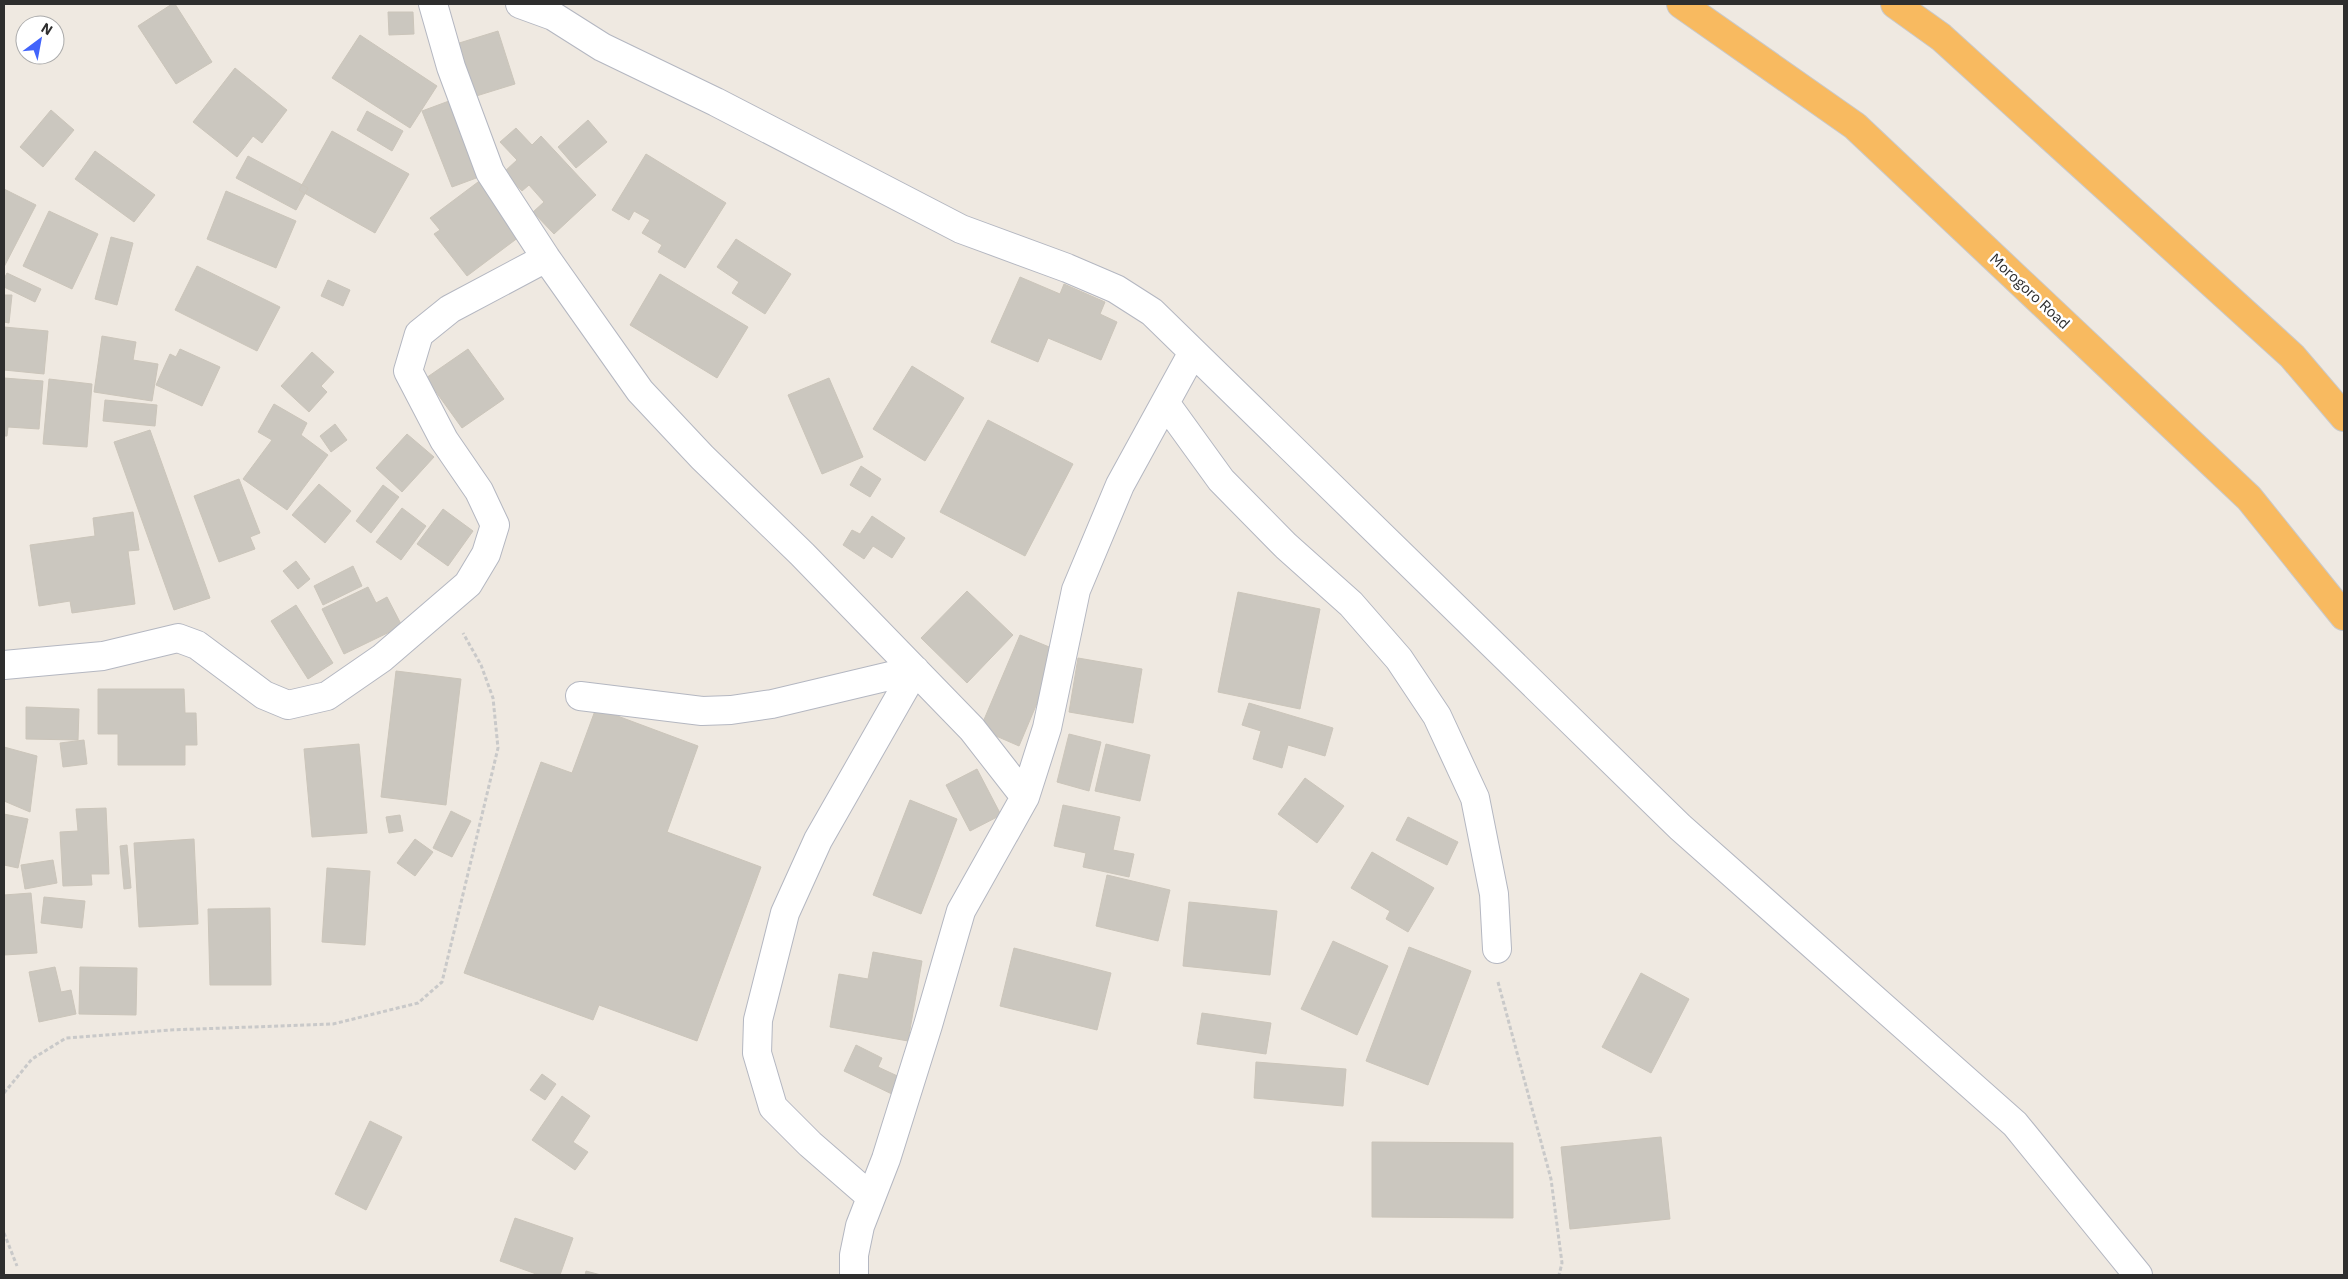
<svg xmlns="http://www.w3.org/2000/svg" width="2348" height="1279" font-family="'IBM Plex Sans',sans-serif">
<rect width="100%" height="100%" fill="#efe9e1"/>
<path fill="#cbc7bf" stroke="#cbc5ba" d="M172 4H175L212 62 176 84 138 26Z
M388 12H413L414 34 389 35Z
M498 31 515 84 473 97 456 44Z
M360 35 437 86 410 128 332 78Z
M235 68 287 110 262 143 253 136 237 157 193 122Z
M449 101 479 177 452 187 422 111Z
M51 110 74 130 43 167 20 147Z
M367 111 403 131 392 151 357 130Z
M588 120 607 142 576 168 558 147Z
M516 128 532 145 541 136 596 195 554 234 533 212 544 202 529 185 522 191 504 172 517 160 500 142Z
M332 131 409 174 375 233 299 190Z
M95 151 155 195 134 222 75 179Z
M646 154 726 203 685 268 658 252 662 245 642 233 650 220 634 211 629 220 612 210Z
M248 156 308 188 296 210 236 178Z
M482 179 523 234 467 276 434 234 440 230 430 218Z
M4 189 36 205 4 267Z
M226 191 296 221 276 268 207 239Z
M49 211 98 234 72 289 23 266Z
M111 237 133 243 117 305 95 299Z
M736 239 791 274 765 314 732 293 739 282 717 267Z
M197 266 280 307 257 351 175 310Z
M7 273 41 289 35 302 4 287V279Z
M660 274 748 327 717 378 630 325Z
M1020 277 1060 294 1064 284 1105 302 1100 314 1117 322 1101 360 1048 338 1038 362 991 342Z
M328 280 350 290 343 306 321 296Z
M4 295H12L9 323 4 322Z
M4 327 48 331 44 374 4 370Z
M102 336 136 342 133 360 158 364 152 401 94 392Z
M180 349 220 367 202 406 156 385 170 354 176 357Z
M468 349 504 399 462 428 426 378Z
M312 352 334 372 321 386 327 392 309 412 281 386Z
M912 366 964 398 925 461 873 429Z
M4 378 43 381 39 429 8 427 7 436H4Z
M829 378 863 457 822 474 788 395Z
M49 379 92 384 87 447 43 444Z
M105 400 157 405 155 426 103 421Z
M274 404 307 423 301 435 328 455 287 510 243 479 272 440 258 432Z
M988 420 1073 464 1025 556 940 512Z
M335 424 347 440 331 452 320 436Z
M150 430 210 598 174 610 114 442Z
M407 434 434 457 402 492 376 468Z
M861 466 881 479 870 497 850 485Z
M239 479 260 533 250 537 255 549 219 562 194 496Z
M319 484 351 511 325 543 292 515Z
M383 485 399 497 371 533 356 521Z
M402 508 426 526 401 560 376 542Z
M443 509 473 531 448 566 417 544Z
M133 512 139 550 128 551 135 604 72 613 70 601 39 606 30 545 95 536 93 518Z
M872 516 905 538 892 558 873 546 864 559 843 545 852 530 860 534Z
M296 561 310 579 298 589 283 571Z
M353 566 362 586 323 605 314 586Z
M368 587 376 603 387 597 402 626 344 654 322 609Z
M967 591 1013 635 967 683 921 638Z
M1238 592 1320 609 1300 709 1218 692Z
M296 605 333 663 308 679 271 621Z
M1020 635 1059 651 1019 746 980 729Z
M1078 658 1142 669 1133 723 1069 712Z
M396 671 461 679 446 805 381 797Z
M98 689H184L185 713H196L197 745H185V765H118V734H98Z
M1249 703 1333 728 1325 756 1288 745 1282 768 1253 759 1261 731 1242 725Z
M26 707 79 709 78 740 26 739Z
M596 708 698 746 667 832 761 867 697 1041 599 1005 593 1020 464 973 541 762 572 773Z
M1069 734 1101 742 1089 791 1057 782Z
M84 740 87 764 63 767 60 743Z
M359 744 367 833 312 837 304 749Z
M1106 744 1150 755 1140 801 1095 791Z
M4 747 37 756 30 812 4 801Z
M977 769 1001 815 970 831 946 785Z
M1305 778 1344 806 1317 843 1278 814Z
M910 800 957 819 921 914 873 895Z
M1063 805 1120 817 1113 850 1134 854 1129 877 1083 867 1086 853 1054 846Z
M106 808 109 874H91L92 885 63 886 60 832 78 831 76 809Z
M451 811 471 821 452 857 433 848Z
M4 814 28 819 18 868 4 865Z
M400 815 403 831 389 833 386 817Z
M1408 817 1458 842 1447 865 1396 840Z
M194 839 198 924 139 927 134 843Z
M415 839 433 852 415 876 397 863Z
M127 845 131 888 124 889 120 846Z
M1372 852 1434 888 1408 932 1386 919 1390 911 1351 888Z
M53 860 57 883 25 889 21 865Z
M327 868 370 871 365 945 322 942Z
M1107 875 1170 890 1158 941 1096 926Z
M31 893 37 953 4 955V895Z
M44 897 85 901 82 928 41 923Z
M1189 902 1277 911 1270 975 1183 966Z
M270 908 271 985H210L208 909Z
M1333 941 1388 966 1357 1035 1301 1009Z
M1409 947 1471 971 1428 1085 1366 1061Z
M1014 948 1111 973 1097 1030 1000 1006Z
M873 952 922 961 908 1041 830 1027 839 974 868 979Z
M55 967 61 992 71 990 76 1014 39 1022 29 972Z
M80 967 137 968 136 1015 79 1014Z
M1641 973 1689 999 1651 1073 1602 1047Z
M1202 1013 1271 1023 1266 1054 1197 1044Z
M856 1045 882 1058 878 1067 904 1079 896 1096 844 1071Z
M1256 1062 1346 1069 1343 1106 1254 1098Z
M542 1074 556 1084 545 1100 530 1090Z
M562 1096 590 1116 573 1142 588 1152 575 1170 532 1140Z
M370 1121 402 1137 366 1210 335 1194Z
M1661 1137 1670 1219 1570 1229 1561 1147Z
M1372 1142 1513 1143V1218L1372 1217Z
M515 1218 573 1238 560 1275H539L500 1261Z
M586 1271 601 1275H585Z"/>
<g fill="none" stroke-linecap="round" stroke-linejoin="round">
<g stroke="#b4b7c1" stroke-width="30">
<path id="minor" d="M433 4 451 67 490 172 546 258 640 391 702 457 802 554 972 729 1025 797
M520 4 553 16 602 47 716 102 961 229 1067 268 1116 289 1152 312 1680 827 2015 1124 2138 1275
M1166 404 1221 480 1286 546 1351 604 1399 659 1437 716 1475 798 1494 894 1497 949
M4 665 103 656 178 638 197 645 264 695 288 705 327 696 382 658 468 584 486 554 495 525 479 491 444 440 408 371 419 334 450 309 546 258
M580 696 702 711 731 710 772 704 915 670
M871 1197 810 1144 773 1107 757 1053 758 1020 785 913 818 840 915 670
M854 1275V1255L860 1226 886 1159 928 1025 961 911 1025 797 1047 728 1076 590 1120 485 1193 352"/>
</g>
<g stroke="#c9c9c9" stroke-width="30">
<path id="trunk" d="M1681 4 1855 126 2249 498 2344 616
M1895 4 1941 37 2292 356 2344 417"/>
</g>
<path stroke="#c9c9c9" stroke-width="3" stroke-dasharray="4 2.5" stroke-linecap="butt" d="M1498 982 1551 1179 1562 1263 1559 1275
M4 1093 32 1059 66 1038 170 1030 333 1024 418 1003 442 982 498 748 493 698 481 665 463 633
M4 1233 17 1266"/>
<use href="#minor" stroke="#fff" stroke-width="28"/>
<use href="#trunk" stroke="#f8ba60" stroke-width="28"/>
</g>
<g text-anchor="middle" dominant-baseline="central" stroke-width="5" stroke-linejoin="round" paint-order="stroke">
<g font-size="15" fill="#2e2e2e" stroke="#fff">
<text transform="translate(2030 291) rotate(43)">Morogoro Road</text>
</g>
</g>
<rect width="2348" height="1279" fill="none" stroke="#2e2e2e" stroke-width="10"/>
<g transform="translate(40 40) rotate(32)"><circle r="24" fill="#ffffff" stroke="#ababab"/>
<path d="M0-4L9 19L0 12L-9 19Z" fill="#4264fb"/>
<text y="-8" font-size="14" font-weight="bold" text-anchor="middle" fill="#2e2e2e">N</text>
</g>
</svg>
